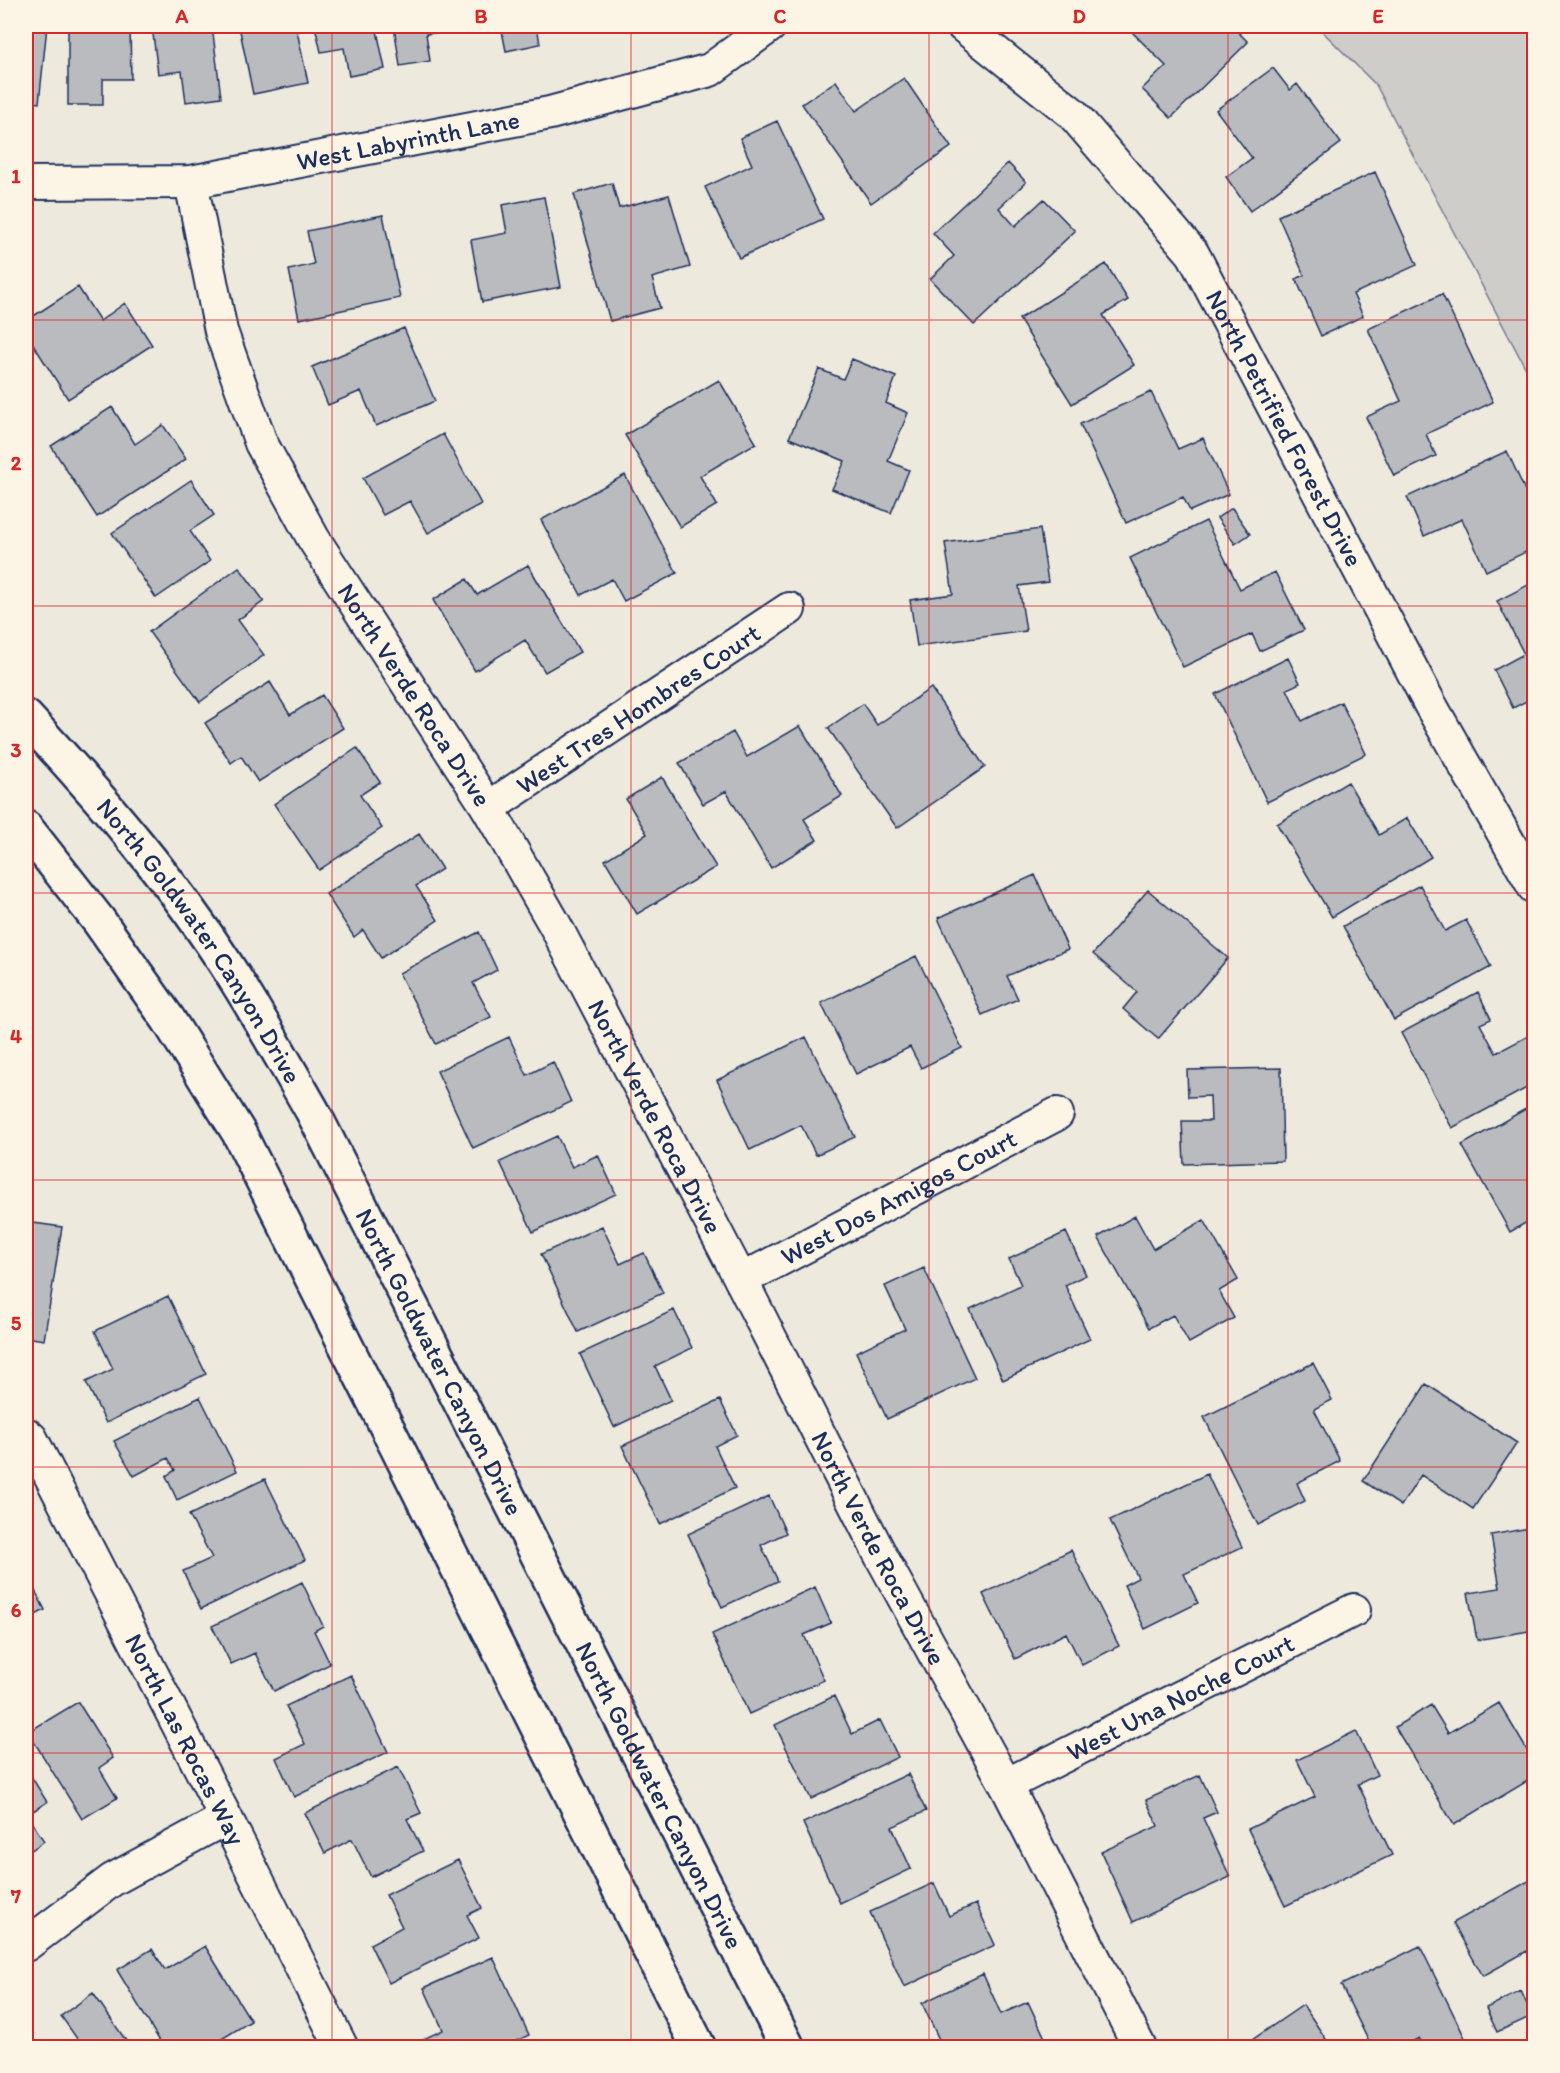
<svg xmlns="http://www.w3.org/2000/svg" width="1560" height="2073" font-family="Itim,sans-serif">
<rect width="100%" height="100%" fill="#eee9dd"/>
<filter id="ink" filterUnits="userSpaceOnUse"><feTurbulence type="fractalNoise" baseFrequency=".0167" numOctaves="2"/><feDisplacementMap in="SourceGraphic" scale="12" xChannelSelector="R" yChannelSelector="G"/><feConvolveMatrix kernelMatrix="1 2 1 2 8 2 1 2 1" color-interpolation-filters="sRGB"/></filter>
<g filter="url(#ink)">
<path fill="#cfcdca" stroke="#757e94" stroke-width="1.5" d="M1317 26H1534V384L1376 85Z"/>
<path fill="#babbbe" stroke="#1b2f5e" stroke-width="1.5" d="M26 26H47L39 103 26 101Z
M68 26H130L131 79H103V105H68Z
M152 26H212L221 97 186 102 182 71 158 74Z
M239 26H296L308 83 253 94Z
M315 26H376L385 69 349 76 344 48 321 52Z
M394 26H456V30L426 34 430 61 400 66Z
M501 26H537L540 44 506 51Z
M1126 26H1232L1248 42 1171 118 1142 89 1166 66Z
M1273 68 1290 90 1297 84 1341 143 1250 211 1226 177 1252 158 1216 110Z
M904 78 951 147 871 203 802 104 836 81 856 111Z
M777 121 823 219 739 258 705 187 752 165 740 138Z
M1008 163 1026 182 999 208 1015 226 1044 199 1075 231 974 325 930 279 954 256 933 233Z
M1375 172 1417 265 1353 294 1363 316 1321 336 1296 279 1304 275 1278 216Z
M612 183 619 208 669 195 690 267 652 278 660 308 610 321 574 194Z
M544 197 561 287 482 302 471 240 507 233 502 205Z
M383 215 400 298 299 319 289 270 314 264 307 231Z
M1106 264 1128 300 1103 315 1134 365 1072 404 1019 319Z
M78 287 100 321 125 303 152 345 68 399 26 333V321Z
M1442 294 1493 402 1426 434 1436 456 1394 476 1366 417 1401 401 1368 329Z
M404 328 435 401 376 426 361 391 328 405 312 367Z
M852 359 896 377 886 403 908 413 888 461 909 470 891 513 832 489 845 461 789 438 819 369 843 379Z
M719 380 756 443 700 476 717 505 680 527 625 435Z
M1151 392 1178 449 1203 438 1229 494 1190 511 1183 497 1126 523 1080 424Z
M112 407 135 444 163 425 186 459 97 517 51 446Z
M443 434 481 504 428 533 410 501 383 515 363 478Z
M1507 451 1534 510V548L1486 571 1462 519 1424 536 1407 497Z
M625 475 677 573 624 601 612 579 581 595 541 520Z
M191 480 214 515 190 531 210 561 156 598 112 533Z
M1232 508 1250 534 1235 544 1217 518Z
M1206 521 1240 589 1275 572 1304 630 1260 651 1252 634 1183 667 1130 558Z
M1040 529 1048 582 1019 586 1026 631 917 646 910 600 953 594 945 543Z
M528 565 580 652 545 672 525 640 475 671 433 600 467 579 477 595Z
M239 567 264 601 238 620 264 655 200 702 149 632Z
M1534 582V697L1513 708 1494 670 1524 654 1497 601Z
M1288 658 1300 683 1287 689 1302 721 1341 702 1366 754 1267 802 1215 694Z
M270 682 290 715 322 695 343 728 258 782 241 756 231 763 205 723Z
M931 688 985 767 897 828 828 728 863 704 877 725Z
M800 726 842 796 804 819 817 840 771 868 726 791 703 804 679 763 733 732 747 757Z
M357 748 380 782 360 795 382 828 319 870 274 804Z
M662 777 716 867 637 914 605 860 647 834 626 799Z
M1348 782 1379 835 1407 818 1431 857 1332 917 1277 824Z
M419 834 442 869 416 886 438 920 381 958 363 930 354 937 326 894Z
M1035 875 1068 949 1007 976 1018 999 982 1015 938 918Z
M1420 885 1445 931 1466 920 1491 967 1394 1020 1343 926Z
M1148 890 1228 958 1158 1039 1123 1009 1137 992 1093 954Z
M479 932 497 970 473 983 491 1017 436 1044 399 973Z
M916 956 962 1048 921 1068 910 1047 856 1074 821 1003Z
M1478 992 1491 1019 1480 1024 1496 1053 1534 1033V1084L1452 1128 1401 1033Z
M509 1037 527 1075 553 1062 571 1102 473 1148 437 1071Z
M806 1037 855 1137 816 1155 801 1125 750 1150 717 1080Z
M1281 1068 1283 1161 1184 1164 1182 1121H1211L1210 1096 1188 1097 1187 1070Z
M1529 1107 1534 1117V1218L1510 1232 1462 1145Z
M557 1136 572 1167 598 1155 616 1194 533 1232 500 1162Z
M1135 1216 1153 1249 1204 1220 1238 1280 1219 1291 1234 1318 1189 1343 1173 1315 1149 1328 1098 1237Z
M26 1222 62 1227 44 1340 26 1337Z
M602 1226 620 1264 644 1253 663 1293 578 1332 541 1254Z
M1066 1232 1086 1275 1065 1285 1090 1339 1003 1380 970 1309 1021 1285 1009 1259Z
M924 1268 975 1378 887 1419 856 1352 905 1329 885 1286Z
M168 1296 206 1374 106 1423 86 1382 113 1369 95 1331Z
M674 1310 692 1348 655 1366 671 1400 614 1427 580 1354Z
M1313 1363 1332 1400 1314 1409 1340 1461 1297 1483 1305 1501 1258 1525 1204 1417Z
M1426 1384 1517 1443 1473 1509 1421 1475 1401 1506 1363 1481Z
M200 1397 237 1471 177 1500 166 1476 175 1470 168 1458 134 1476 114 1441Z
M720 1400 737 1435 715 1446 735 1488 660 1524 622 1446Z
M1207 1474 1242 1547 1184 1574 1198 1603 1145 1629 1124 1585 1138 1578 1110 1520Z
M265 1479 305 1560 201 1609 183 1571 212 1558 189 1515Z
M769 1496 786 1533 761 1545 778 1581 722 1607 688 1534Z
M1534 1527V1630L1477 1640 1468 1593 1500 1588 1491 1535Z
M1071 1550 1119 1646 1082 1665 1066 1633 1015 1659 983 1594Z
M26 1573 45 1610 26 1620Z
M302 1582 323 1626 314 1631 330 1664 274 1691 255 1653 231 1664 212 1626Z
M815 1587 831 1623 804 1635 824 1680 749 1714 712 1634Z
M351 1675 388 1752 294 1797 276 1758 305 1744 286 1706Z
M834 1696 852 1734 880 1720 898 1757 811 1799 775 1725Z
M78 1702 113 1758 99 1768 117 1798 82 1819 28 1732Z
M1499 1703 1534 1762V1777L1454 1825 1395 1727 1431 1705 1448 1733Z
M1356 1731 1377 1775 1358 1784 1392 1855 1285 1906 1248 1829 1315 1797 1297 1760Z
M398 1767 421 1813 407 1819 423 1851 371 1877 352 1839 325 1853 305 1813Z
M26 1768 47 1802 27 1815 44 1841 26 1854Z
M908 1774 926 1811 892 1827 911 1869 840 1903 803 1823Z
M1200 1775 1217 1812 1203 1818 1230 1877 1133 1922 1101 1852 1158 1826 1146 1800Z
M458 1860 482 1908 467 1915 479 1938 389 1983 370 1944 402 1927 386 1895Z
M1534 1878V1964L1527 1951 1483 1976 1453 1923Z
M934 1883 949 1916 976 1904 995 1945 904 1987 870 1912Z
M205 1946 251 2021 207 2048H164L117 1970 152 1949 165 1970Z
M1420 1946 1470 2048H1424L1419 2038 1400 2048H1372L1341 1985Z
M493 1957 529 2035 502 2048H420L417 2042 443 2030 424 1988Z
M983 1974 1001 2014 1028 2002 1046 2040 1030 2048H943L922 2003Z
M1521 1991 1532 2016 1497 2032 1486 2008Z
M93 1993 131 2048H68L78 2040 61 2016Z
M1303 2005 1332 2048H1257L1252 2040Z"/>
<g fill="none" stroke-linecap="round" stroke-linejoin="round">
<g stroke="#1b2f5e" stroke-width="36">
<g id="minor">
<path id="s1" d="M963 26 1072 113 1193 254 1431 706 1534 887"/>
<path id="s2" d="M191 182 221 331 261 443 313 538 488 808 555 925 741 1280 881 1556 1006 1785 1140 2048"/>
<path id="s3" d="M26 183 191 182 550 113 710 70 770 26"/>
<path id="s4" d="M488 808 789 609"/>
<path id="s5" d="M741 1280 1057 1114"/>
<path id="s6" d="M26 1434 31 1438 226 1818 342 2048"/>
<path id="s7" d="M1006 1785 1354 1610"/>
<path d="M26 1945 112 1880 226 1818"/>
</g>
</g>
<g stroke="#1b2f5e" stroke-width="38">
<g id="tertiary">
<path id="s8" d="M26 717C101 798 175 883 234 977 262 1021 287 1067 313 1112L788 2048"/>
<path d="M26 828 99 921 168 1019 239 1133 699 2048"/>
</g>
</g>
<use href="#minor" stroke="#fcf5e5" stroke-width="32"/>
<use href="#tertiary" stroke="#fcf5e5" stroke-width="33"/>
</g>
</g>
<path fill="none" stroke="#d62828" stroke-width="1.5" stroke-opacity="0.55" d="M332 26V2048M631 26V2048M929 26V2048M1228 26V2048M26 320H1534M26 606H1534M26 893H1534M26 1180H1534M26 1467H1534M26 1753H1534"/>
<g text-anchor="middle" dominant-baseline="central" stroke-width="6" stroke-linejoin="round" paint-order="stroke">
<g font-size="26" fill="#1b2f5e" stroke="#fcf5e5">
<text stroke="none"><textPath href="#s3" startOffset="386">West Labyrinth Lane</textPath></text>
<text stroke="none"><textPath href="#s1" startOffset="522">North Petrified Forest Drive</textPath></text>
<text stroke="none"><textPath href="#s2" startOffset="566">North Verde Roca Drive</textPath></text>
<text stroke="none"><textPath href="#s4" startOffset="180">West Tres Hombres Court</textPath></text>
<text stroke="none"><textPath href="#s8" startOffset="284">North Goldwater Canyon Drive</textPath></text>
<text stroke="none"><textPath href="#s2" startOffset="1052">North Verde Roca Drive</textPath></text>
<text stroke="none"><textPath href="#s5" startOffset="178">West Dos Amigos Court</textPath></text>
<text stroke="none"><textPath href="#s8" startOffset="770">North Goldwater Canyon Drive</textPath></text>
<text stroke="none"><textPath href="#s2" startOffset="1538">North Verde Roca Drive</textPath></text>
<text stroke="none"><textPath href="#s7" startOffset="195">West Una Noche Court</textPath></text>
<text stroke="none"><textPath href="#s6" startOffset="345">North Las Rocas Way</textPath></text>
<text stroke="none"><textPath href="#s8" startOffset="1256">North Goldwater Canyon Drive</textPath></text>
</g>
</g>
<rect width="1560" height="2073" fill="none" stroke="#fcf5e5" stroke-width="66"/>
<rect x="33" y="33" width="1494" height="2007" fill="none" stroke="#d62828" stroke-width="2"/>
<g font-size="20" text-anchor="middle" font-weight="bold" fill="#d62828">
<text x="182" y="23">A</text>
<text x="481" y="23">B</text>
<text x="780" y="23">C</text>
<text x="1079" y="23">D</text>
<text x="1378" y="23">E</text>
<text x="16" y="183">1</text>
<text x="16" y="470">2</text>
<text x="16" y="757">3</text>
<text x="16" y="1043">4</text>
<text x="16" y="1330">5</text>
<text x="16" y="1617">6</text>
<text x="16" y="1903">7</text>
</g>
</svg>
